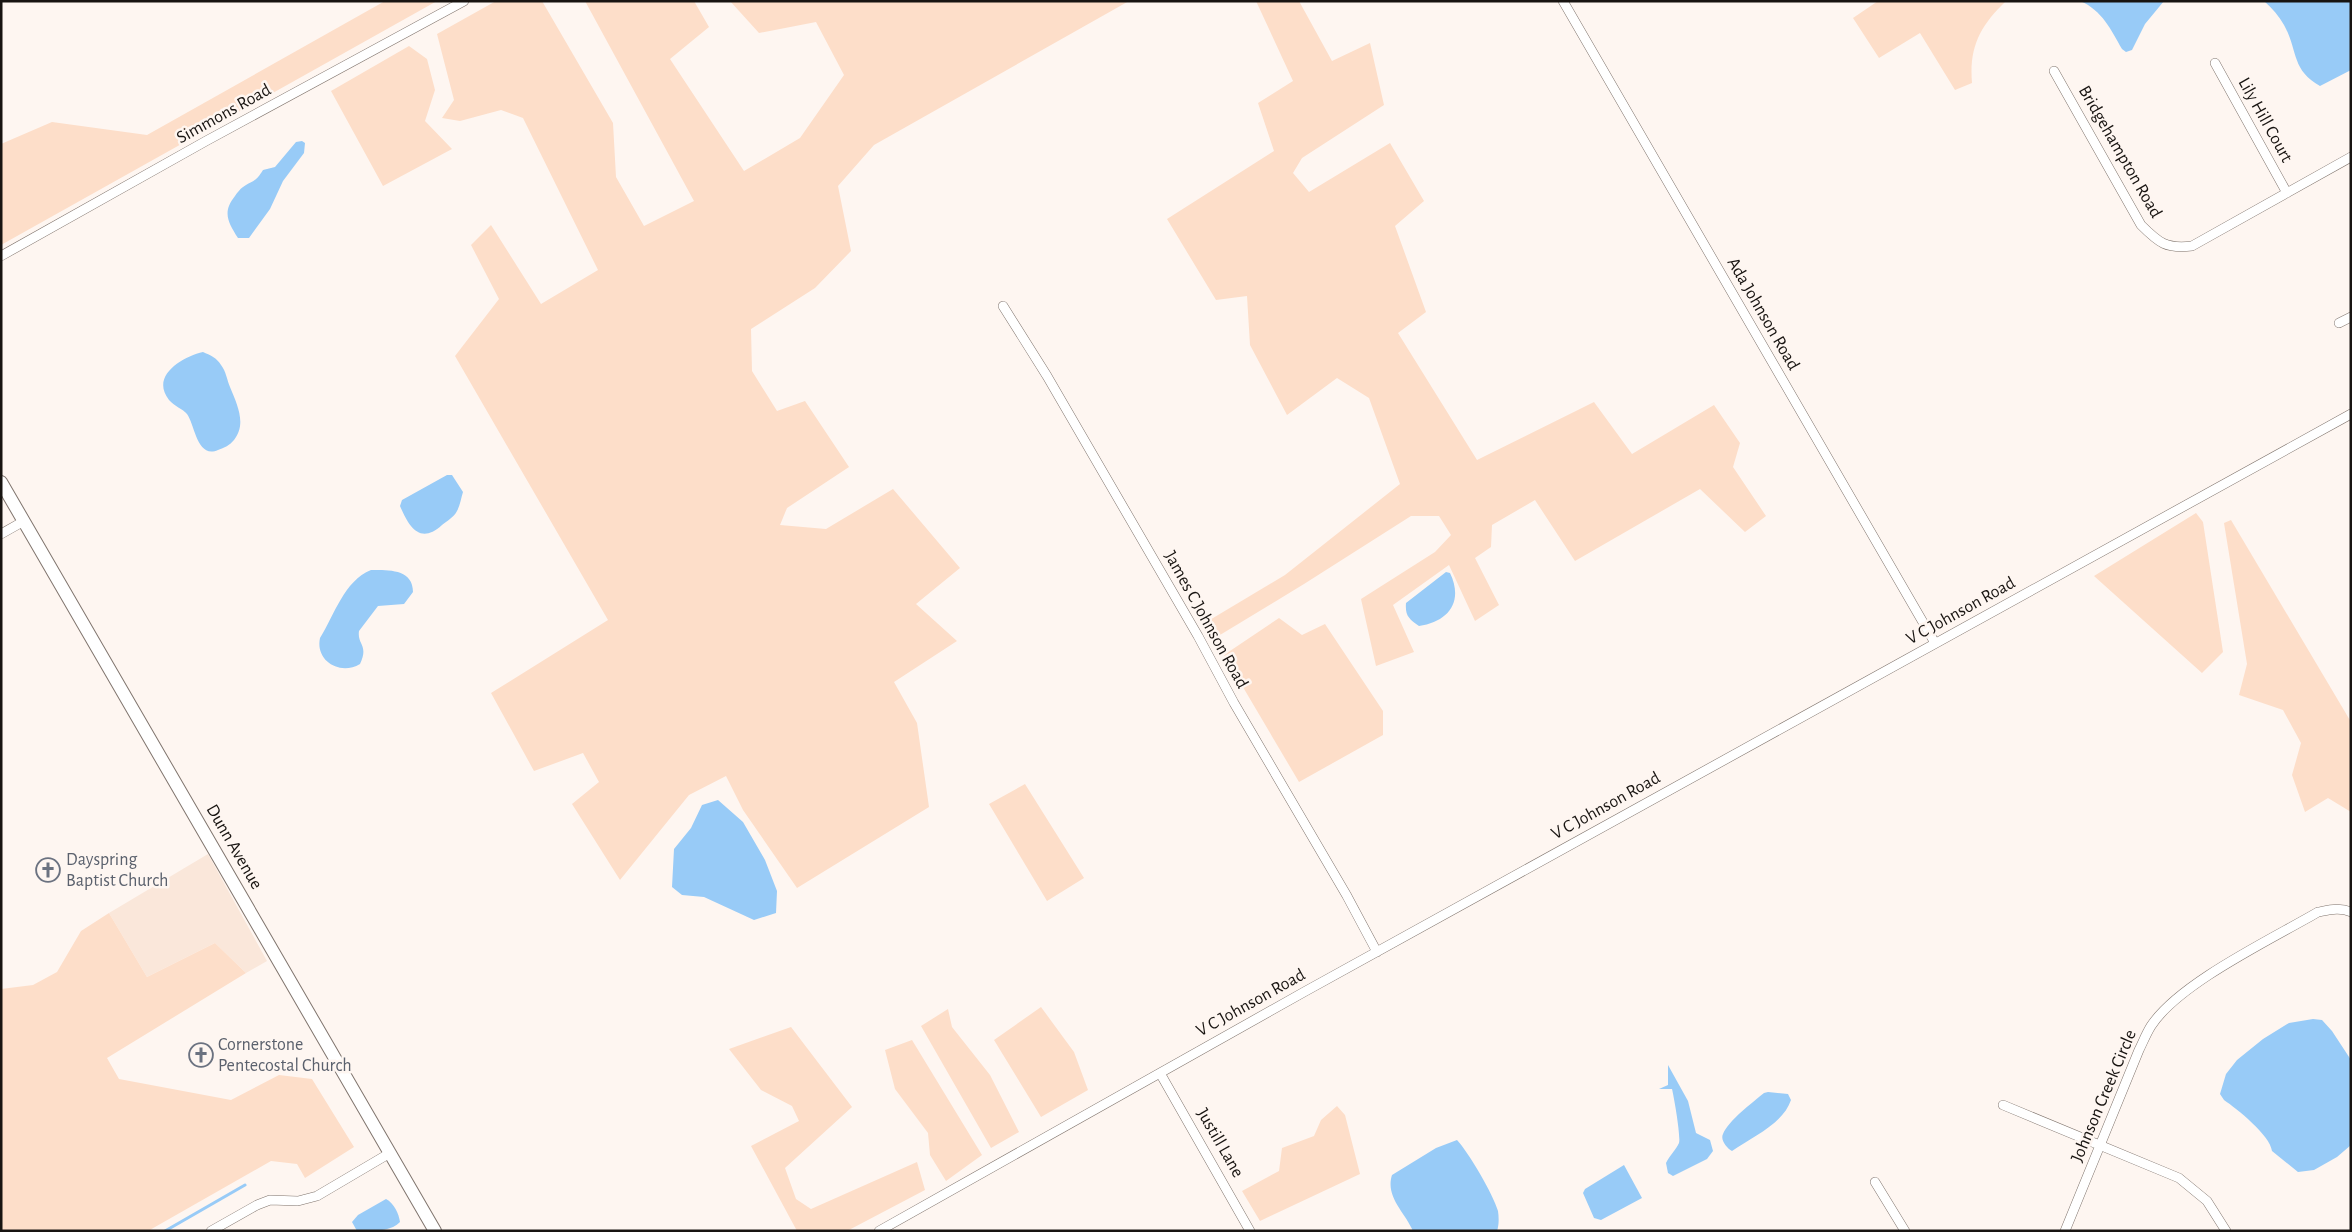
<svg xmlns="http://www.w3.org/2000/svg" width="2352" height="1232" font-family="'Alegreya Sans',sans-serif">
<rect width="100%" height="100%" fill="#fef6f1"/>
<path fill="#fae7da" d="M208 854 267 961 246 973 215 943 147 977 109 913Z"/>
<path fill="#fddec9" d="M385 1H437L1 245V144L52 122 147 135Z
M496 1H542L613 123 616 177 644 226 694 201 585 1H694L709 27 670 59 744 171 800 138 844 75 816 22 759 33 730 1H1129L874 145 838 186 851 251 815 288 751 329 752 371 777 411 805 401 849 467 787 508 780 525 826 529 893 489 960 568 916 604 957 641 894 682 917 723 929 807 797 888 743 810 726 776 689 795 620 880 572 804 599 782 583 753 534 771 491 693 608 620 455 356 499 299 471 245 491 225 541 304 598 270 523 118 501 110 460 121 442 118 454 100 437 34Z
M1256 1H1299L1332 61 1370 43 1384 105 1302 158 1293 173 1309 192 1390 143 1424 201 1395 226 1426 312 1398 333 1477 460 1594 402 1632 454 1714 405 1740 443 1733 467 1766 516 1745 532 1700 489 1575 561 1535 500 1492 525 1491 547 1475 558 1499 605 1475 621 1449 565 1393 605 1414 652 1376 666 1361 599 1435 552 1451 535 1439 516H1411L1304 584 1215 638 1203 624 1285 575 1400 484 1369 398 1337 378 1287 415 1250 345 1247 296 1216 300 1167 219 1274 151 1258 103 1293 81Z
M1878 1H2006C1980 26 1969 47 1972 83L1955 90 1920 33 1879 58 1853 18Z
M409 46 427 59 435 90 425 121 452 149 383 186 331 91Z
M2196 513 2203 522 2223 652 2202 673 2094 576Z
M2231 520 2351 722V812L2328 798 2305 812 2292 775 2301 743 2283 710 2239 695 2247 664 2224 523Z
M1279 618 1302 635 1325 624 1383 711V735L1299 782 1224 655Z
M1025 784 1084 878 1047 901 989 804Z
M109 913 147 977 215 943 246 973 107 1058 119 1079 231 1100 279 1075 312 1079 354 1147 305 1178 297 1164 271 1161 148 1231H1V989L33 985 57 972 81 931Z
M1041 1007 1074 1052 1088 1090 1041 1117 994 1040Z
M948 1009 952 1027 990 1075 1019 1132 991 1148 921 1026Z
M791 1027 852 1107 785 1168 796 1199 811 1209 917 1162 925 1190 847 1231H797L751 1146 799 1121 792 1106 761 1090 729 1049Z
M912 1040 982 1155 946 1181 930 1155 928 1133 895 1089 885 1050Z
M1337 1106 1345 1115 1360 1174 1260 1221 1242 1191 1279 1171 1282 1148 1314 1136 1321 1120Z"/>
<path fill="#98cbf7" d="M2080 1H2164L2145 24 2132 50 2126 52 2122 49C2111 30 2102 10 2080 1Z
M2264 1H2351V70L2320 86C2291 70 2298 50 2284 25 2279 16 2272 8 2264 1Z
M302 141 305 143 304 153 283 181 270 209 249 238H238C228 222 222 212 235 196 237 193 240 189 243 187 253 180 255 183 263 170L275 167 296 142Z
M203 352C210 355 217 358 221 365 226 371 227 380 230 387 237 404 247 424 234 440 230 445 224 448 218 450 197 459 195 425 187 414 183 409 174 406 169 400 150 376 182 357 203 352Z
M447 475H452L463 492C461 498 460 506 457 511 454 517 447 521 442 525 420 545 409 527 400 506L402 500Z
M371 570C389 570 413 569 413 592L404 604 378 606 359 631C357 645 369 645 360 664 340 676 315 661 320 638 335 614 344 581 371 570Z
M1446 572 1450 573C1464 602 1448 622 1419 626 1409 619 1405 616 1406 603Z
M718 800 743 822 765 860 777 891 776 913 754 920 704 897 682 895 672 887 674 849 691 828 702 805Z
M2313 1019 2322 1020 2332 1031 2351 1060V1145L2337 1157 2314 1170 2298 1172 2272 1151C2270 1135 2237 1109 2224 1100L2220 1094 2226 1074 2237 1060 2263 1039 2289 1023Z
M1668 1065 1688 1101 1696 1133 1710 1140 1713 1151 1707 1159 1673 1176 1668 1173 1666 1163C1669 1156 1676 1150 1679 1143 1681 1137 1674 1097 1672 1089H1659L1668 1085Z
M1768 1092 1788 1094 1791 1100C1783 1124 1752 1137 1732 1151 1727 1148 1720 1140 1723 1134 1728 1121 1753 1102 1764 1093Z
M1457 1140C1469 1153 1493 1194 1498 1211 1499 1218 1499 1225 1497 1231H1413C1405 1212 1385 1197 1392 1175L1436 1148Z
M1624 1165 1642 1198 1601 1220 1594 1218 1583 1193 1585 1189Z
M386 1199C394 1203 399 1214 400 1222 391 1232 371 1231 357 1231L352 1222 358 1215Z"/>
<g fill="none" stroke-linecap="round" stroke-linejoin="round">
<path stroke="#98cbf7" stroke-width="3" d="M165 1231 245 1185"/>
<g stroke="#80756e" stroke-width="10">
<path id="street" d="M1563 1 1935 643
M2215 63 2287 193
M2054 71 2141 225C2159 243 2166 249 2192 246L2351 157
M1 256 206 141 464 1
M1003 306 1047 376 1198 636 1234 703 1347 896 1377 952
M2339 323 2351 317
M1 534 24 521
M1160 1073 1250 1231
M2003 1105 2179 1178 2207 1201 2226 1231
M1875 1182 1905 1231
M211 1231 257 1205 270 1200 298 1201 317 1196 390 1153
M879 1231 1304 992 2351 414
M2065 1231 2139 1050C2143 1042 2146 1034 2151 1026 2179 983 2272 939 2318 912 2329 910 2340 907 2351 912"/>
</g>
<g stroke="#80756e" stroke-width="14">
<path id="secondary" d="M1 482 435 1231"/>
</g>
<use href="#street" stroke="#fff" stroke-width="9"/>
<use href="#secondary" stroke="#fff" stroke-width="12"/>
</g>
<defs>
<g id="church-ring" transform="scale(1.25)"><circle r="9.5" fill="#fef6f1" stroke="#6b7280" stroke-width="1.5"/><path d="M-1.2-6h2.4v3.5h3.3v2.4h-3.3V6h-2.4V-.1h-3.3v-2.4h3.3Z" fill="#6b7280"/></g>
</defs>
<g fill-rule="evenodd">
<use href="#church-ring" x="48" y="870"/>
<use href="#church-ring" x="201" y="1055"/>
</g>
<g text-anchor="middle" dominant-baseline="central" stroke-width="5" stroke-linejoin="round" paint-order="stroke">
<g font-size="18" fill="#181411" stroke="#fef6f1">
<text transform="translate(224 114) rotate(-29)">Simmons Road</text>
<text transform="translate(2265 120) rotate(61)">Lily Hill Court</text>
<text transform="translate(2120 152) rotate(60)">Bridgehampton Road</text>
<text transform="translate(1763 314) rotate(60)">Ada Johnson Road</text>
<text transform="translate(1961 611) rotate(-29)">V C Johnson Road</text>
<text transform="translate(1206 620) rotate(61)">James C Johnson Road</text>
<text transform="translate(1606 806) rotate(-29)">V C Johnson Road</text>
<text transform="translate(234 847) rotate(60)">Dunn Avenue</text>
<text transform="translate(1251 1003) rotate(-29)">V C Johnson Road</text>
<text transform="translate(2104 1096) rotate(-67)">Johnson Creek Circle</text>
<text transform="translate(1220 1143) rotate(60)">Justill Lane</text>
</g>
<g font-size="18" fill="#5b616d" stroke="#fef6f1" text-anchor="start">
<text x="66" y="860">Dayspring<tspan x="66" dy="21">Baptist Church</tspan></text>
<text x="218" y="1045">Cornerstone<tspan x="218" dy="21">Pentecostal Church</tspan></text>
</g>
</g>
<rect width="2352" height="1232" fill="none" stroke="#181411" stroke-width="5"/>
</svg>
